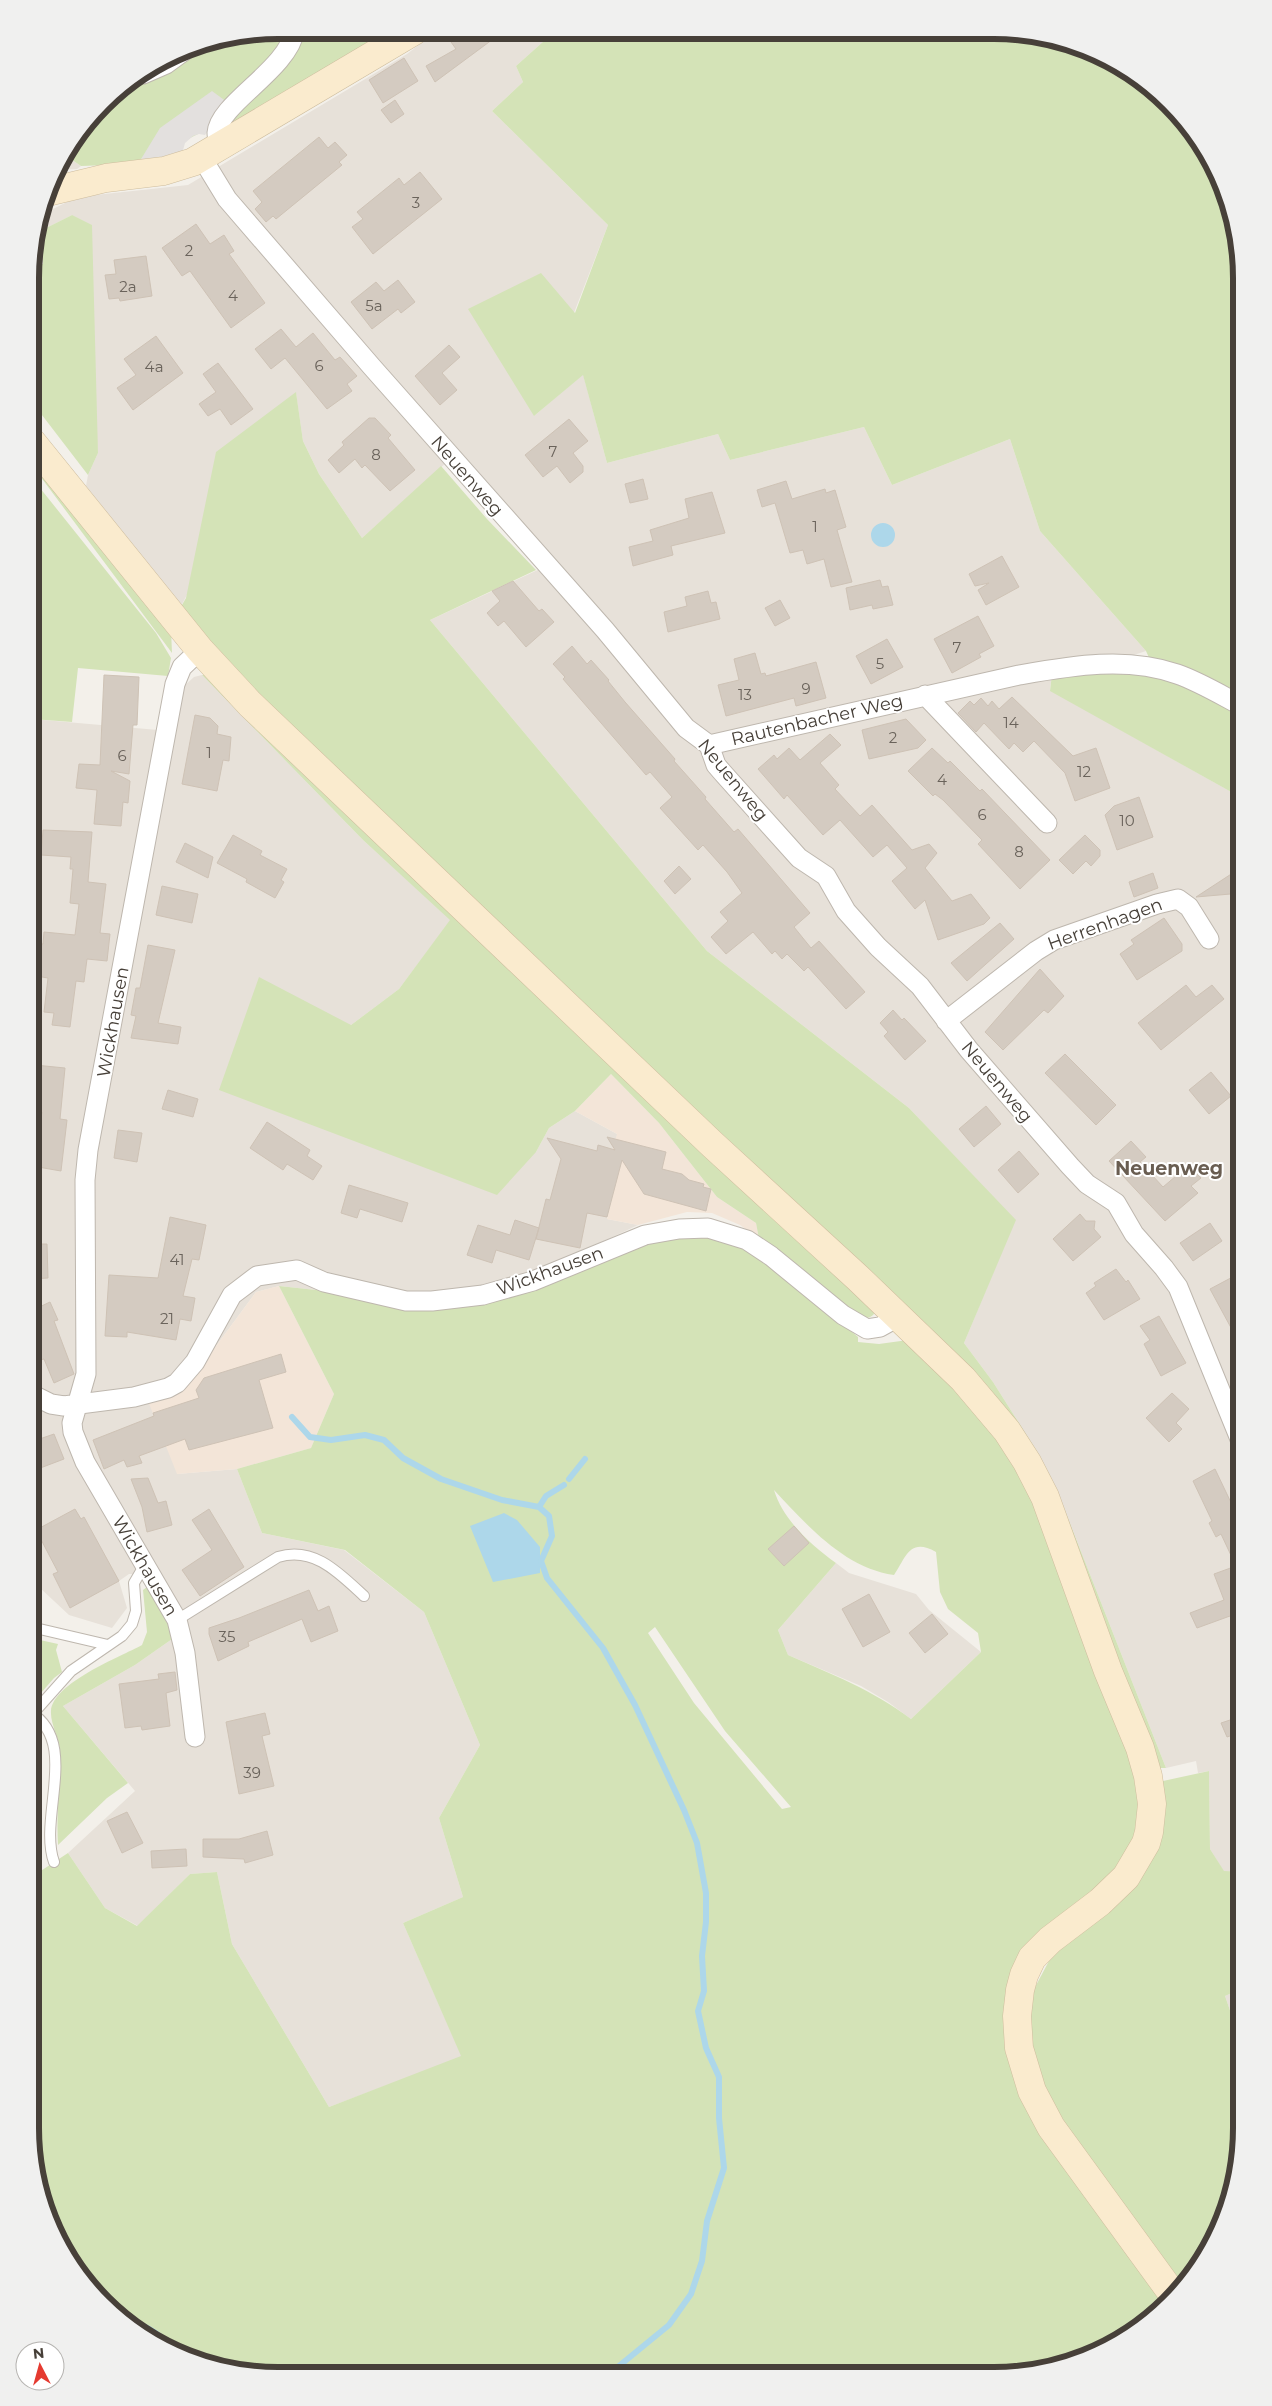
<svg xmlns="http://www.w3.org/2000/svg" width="1272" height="2406" font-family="Montserrat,sans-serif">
<rect width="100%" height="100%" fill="#f3f0ea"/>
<path fill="#e7e1d9" d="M430 31 554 32 516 66 523 82 492 111 608 225 534 416 583 374 607 463 718 434 730 460 864 427 892 485 1010 439 1040 531 1146 651 1134 655 1072 657 1052 674 1050 690 1242 798V1872H1224L1210 1849 1209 1771 1198 1773 1196 1761 1166 1768 1060 1498 1038 1453 993 1382 964 1343 1015 1220 909 1108 707 951 430 620 553 563 457 453 362 538 319 474 303 441 296 393 181 606 86 486 88 475 98 453 72 215 40 231 41 215 77 197 188 185 407 54 429 37Z
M65 155 81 166 77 169 55 170Z
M202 675 363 840 451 920 399 989 351 1025 536 1152 549 1128 575 1111 617 1134 614 1191 607 1219 638 1225 538 1272 434 1307 353 1294 279 1286 256 1292 185 1388 177 1474 237 1469 262 1533 344 1550 424 1612 480 1745 439 1818 463 1897 403 1923 462 2057 329 2107 232 1944 217 1872 190 1874 138 1926 105 1908 68 1853 135 1791 63 1706 135 1665 175 1637 139 1574H129L119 1581 127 1608 112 1628 69 1615 39 1587 31 1507 32 719 158 730 183 687 194 677Z
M836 1563 849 1573 916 1594 929 1610 981 1652 911 1719 888 1702 861 1686 788 1655 778 1630Z
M1241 1989V2042L1225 1996Z"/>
<path fill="#f3e5d8" d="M611 1074 659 1123 717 1197 756 1223 759 1239 740 1225 712 1213 687 1212 638 1225 607 1219 614 1191 611 1155 617 1134 575 1111Z
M279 1286 334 1394 311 1448 237 1469 177 1474 148 1401 185 1388 256 1292Z"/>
<path fill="#d4e3b7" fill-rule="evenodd" d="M278 30 396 31 229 127 234 116 138 164 81 166 65 155 114 92 183 49Z
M554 32 1042 35 1104 55 1157 91 1200 140 1229 198 1242 278V701L1151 662 1146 651 1040 531 1010 439 892 485 864 427 730 460 718 434 607 463 583 375 534 416 468 309 541 273 575 313 608 225 492 111 523 82 516 66Z
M72 215 92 225 98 453 88 475 32 402V265L43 264 40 231Z
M296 392 303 441 319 474 362 538 441 466 487 519 536 570 430 620 707 951 909 1108 1016 1220 964 1343 993 1382 1038 1453 1060 1498 1166 1768H1155L1040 1467 265 706 179 610 186 598 216 452Z
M32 462 171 630 172 653 34 468Z
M32 478 156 633 171 658 168 676 78 668 72 722 32 719Z
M1080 671 1161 674 1242 712V798L1050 691 1052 674Z
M202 675H205L873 1306 874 1314C869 1320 862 1318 854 1315L759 1239 756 1223 717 1197 659 1123 611 1074 575 1111 549 1128 536 1152 497 1195 219 1090 259 977 351 1025 399 989 450 920 363 840Z
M680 1237C690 1237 701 1236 710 1237 770 1247 814 1300 858 1337V1342L879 1344 908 1340 991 1425 1036 1500 1139 1784 1141 1827 1117 1873 1045 1930 1013 2071 1023 2104 1048 2137 1046 2101 1028 2037 1034 1989 1049 1961 1063 1944 1108 1909 1163 1781 1209 1771 1210 1849 1224 1871 1242 1872 1241 1989 1225 1996 1241 2042V2145L1223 2223 1191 2279 1145 2325 1074 2363 994 2376 245 2374 183 2357 115 2315 72 2266 43 2208 30 2128V1878L68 1853 105 1908 137 1926 190 1874 217 1872 232 1944 329 2107 461 2056 403 1923 463 1897 439 1818 480 1745 424 1612 345 1550 262 1533 237 1469 311 1448 334 1394 279 1286 353 1294 434 1307 648 1244ZM774 1490C807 1525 844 1568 894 1575 906 1558 909 1537 936 1552L940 1592 948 1609 978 1633 981 1652 911 1719C873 1690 831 1674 788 1655L778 1630 836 1563C811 1545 783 1520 774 1490ZM655 1627 725 1731 791 1807 782 1809 694 1703 648 1633Z
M31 1507 39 1587 36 1604 31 1603Z
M147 1587 175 1637 135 1665 63 1706 128 1783 107 1798 58 1845C56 1814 60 1783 60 1752 60 1739 50 1724 51 1711 53 1683 120 1657 142 1645L147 1632 143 1590Z
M31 1638 58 1644 56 1650 62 1672 54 1678 34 1701H30Z"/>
<path fill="#e3e0de" d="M212 91 227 102 205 135 199 134 193 136 185 143 182 154 138 164 160 128Z"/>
<path fill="#add7ea" d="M871 535a12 12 0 1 1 24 0a12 12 0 1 1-24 0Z
M504 1513 517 1520 540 1547V1573L493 1582 470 1526Z"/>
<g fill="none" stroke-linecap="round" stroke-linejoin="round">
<path stroke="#add7ea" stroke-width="6" d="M292 1417 310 1437 331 1440 365 1435 384 1440 403 1458 441 1479 502 1500 539 1507 549 1516 552 1536 541 1561 547 1578 603 1648 635 1705 684 1810 697 1843 706 1893V1922L702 1956 704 1991 698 2011 706 2048 719 2077V2118L724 2168 707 2221 702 2261 691 2294 669 2325 608 2375
M569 1479 585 1459
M539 1507 546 1496 564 1485
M128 2323C145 2322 168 2340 177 2354"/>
</g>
<path fill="#d4cbc1" stroke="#cec2b5" d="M466 31H504L435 82 426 66 456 49 451 42Z
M404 58 418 81 383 103 369 80Z
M395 100 404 114 391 123 381 110Z
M319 137 328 148 335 142 347 155 339 162 342 165 276 219 273 216 266 222 255 209 262 202 253 191Z
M420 172 442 199 373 254 352 227 363 219 357 212 399 178 404 185Z
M196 224 210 244 224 235 234 251 229 254 265 303 231 328 190 271 182 276 162 248Z
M146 256 152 296 120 301 119 298 109 299 105 275 116 274 114 260Z
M398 280 415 302 401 313 398 309 372 329 351 302 376 282 384 291Z
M281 329 296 347 313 333 335 360 340 357 357 376 347 384 352 391 327 409 285 358 271 369 255 349Z
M156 336 183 373 133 410 117 388 136 375 124 359Z
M449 345 460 357 442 373 457 390 440 405 415 376Z
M218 363 253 409 231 425 220 409 208 416 199 404 216 392 203 374Z
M369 418H375L391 435 388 438 415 470 390 491 365 465 362 468 355 459 339 473 328 460 344 445 342 442Z
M569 419 588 441 573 453 583 466V472L570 483 557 466 543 477 525 455Z
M643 479 648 499 630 503 625 484Z
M786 481 792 499 825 489 826 493 835 490 846 527 837 530 852 582 831 587 824 559 807 564 803 550 790 553 775 503 762 507 757 490Z
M712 492 725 533 671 546 673 555 633 566 629 547 653 541 650 530 689 518 685 499Z
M1002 556 1019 587 986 605 978 590 989 583 975 586 969 574Z
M880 580 882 587 888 586 893 605 873 609 872 605 850 610 846 588Z
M513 581 539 611 542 609 554 622 526 647 504 621 498 626 487 613 500 601 492 591Z
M708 591 711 603 716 602 720 619 668 632 664 612 687 606 685 597Z
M780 600 790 618 775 626 765 608Z
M978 616 994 646 979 654 981 657 952 673 934 639Z
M887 639 903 667 871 684 856 656Z
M572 646 587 664 591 660 609 680 608 681 625 702 675 759 674 761 706 797 705 799 734 832 738 829 810 913 794 927 811 948 819 941 865 992 846 1009 808 967 804 971 787 954 782 959 775 951 772 954 753 932 726 954 711 937 728 921 720 912 742 893 727 872 703 845 698 850 660 808 672 797 650 772 646 775 563 679 565 677 553 664Z
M755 653 761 674 765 673 766 676 816 662 826 698 796 706 794 698 726 716 718 685 739 680 734 659Z
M104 675 139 677 137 725H133L129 774 111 771 130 781 128 803 123 802 121 826 94 824 97 790 76 788 79 764 100 765Z
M1012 697 1073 756 1096 748 1110 788 1075 801 1065 773 1034 741 1023 752 1014 743 1009 749 984 723 976 732 958 713 970 701 974 705 981 698 988 706 992 701 999 709Z
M195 715 210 718 218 726 217 734 231 737 229 761 223 760 217 791 182 784Z
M906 719 926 740 918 748 869 759 862 730Z
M830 734 841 745 820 763 839 785 835 789 860 816 872 805 912 850 929 844 937 853 925 868 952 901 971 894 990 918 984 924 938 940 925 900 915 909 892 881 907 868 887 845 873 857 840 820 823 835 787 795 784 799 758 769 774 755 777 759 789 748 800 760Z
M932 748 948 763 950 761 980 791 982 789 1050 860 1020 889 978 844 982 840 943 800 935 794 933 796 908 771Z
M1139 797 1153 837 1117 850 1105 815 1114 806Z
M43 830 92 832 88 882 106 884 100 933 110 934 107 961 87 959 84 982 76 981 70 1027 52 1025 54 1013 44 1012 48 978 36 976 40 944H43L44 932 75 935 79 904 70 903 73 869H70L71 857 41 855Z
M233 835 262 851 260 855 287 869 281 880 284 882 275 898 246 882 247 879 217 863Z
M1085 835 1100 850V856L1091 866 1086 861 1073 874 1059 860Z
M185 843 213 857 208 878 176 862Z
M679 866 691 879 675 894 664 881Z
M1242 867V893L1196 897Z
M1153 873 1158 888 1134 897 1129 882Z
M162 886 198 894 192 923 156 915Z
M1164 918 1182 944V951L1137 980 1120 954 1134 944 1131 940Z
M1000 923 1014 939 967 981 951 963Z
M148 945 175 950 158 1023 181 1027 178 1044 131 1038 136 1016 131 1015 136 988H140Z
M1040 969 1064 996 1048 1013 1044 1010 1003 1050 985 1032Z
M1186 985 1196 997 1212 985 1224 999 1161 1050 1138 1023Z
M893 1010 902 1020 904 1018 926 1041 905 1060 884 1036 888 1032 880 1023Z
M1065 1054 1116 1105 1096 1125 1045 1073Z
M35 1065 65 1068 60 1119 67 1120 61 1171 38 1167 39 1158 35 1157 42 1112 31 1111Z
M1211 1072 1231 1096 1209 1114 1189 1090Z
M168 1090 198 1099 193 1117 162 1109Z
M986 1106 1001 1124 974 1147 959 1129Z
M267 1122 310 1150 307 1156 322 1166 313 1180 287 1164 283 1170 250 1148Z
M118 1130 142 1133 137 1162 114 1158Z
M607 1137 666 1152 662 1169 682 1174 689 1180 704 1184 703 1187 711 1189 706 1211 644 1194 622 1160 607 1217 587 1213 580 1248 536 1239 546 1199 550 1200 561 1159 547 1138 597 1151 598 1145 615 1150Z
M1131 1141 1146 1157 1140 1162 1163 1187 1189 1165 1201 1178 1191 1186 1198 1193 1165 1221 1109 1161Z
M1019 1151 1039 1174 1018 1193 998 1170Z
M349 1185 408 1203 402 1222 360 1209 357 1218 341 1213Z
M1080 1214 1086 1221H1095L1094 1229 1101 1237 1073 1261 1053 1239Z
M170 1217 206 1225 199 1260 192 1259 183 1296 195 1298 191 1321 180 1319 176 1340 127 1332V1337L105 1336 109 1275 158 1278Z
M515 1220 539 1228 529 1260 496 1250 492 1263 467 1255 478 1225 510 1235Z
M1210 1223 1222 1241 1193 1261 1180 1243Z
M31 1244H47L48 1278 31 1279Z
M1116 1269 1126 1282 1128 1280 1140 1299 1104 1320 1086 1293 1096 1286 1094 1283Z
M1242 1272V1297L1236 1300 1242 1311V1348L1210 1289Z
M50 1302 58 1320 54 1321 74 1374 54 1383 44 1359 40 1360 31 1339V1311Z
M1159 1316 1186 1363 1161 1376 1144 1344 1150 1340 1140 1326Z
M281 1354 286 1372 259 1380 273 1428 189 1450 185 1439 139 1456 142 1463 127 1467 124 1460 104 1469 93 1440 154 1416 153 1413 199 1398 196 1390 204 1378Z
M1172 1393 1189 1409 1176 1423 1182 1429 1169 1442 1146 1418Z
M54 1434 64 1459 35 1470 31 1458V1442Z
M1215 1469 1235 1511 1242 1508 1240 1642 1230 1616 1197 1628 1190 1613 1224 1600 1214 1574 1236 1566 1221 1534 1216 1537 1209 1523 1212 1521 1193 1481Z
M148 1478 158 1503 166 1501 172 1525 147 1532 142 1507 131 1479Z
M75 1509 81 1519 84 1517 119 1581 70 1608 53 1574 58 1572 36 1530Z
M209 1509 244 1567 200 1596 182 1570 212 1550 192 1520Z
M794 1526 809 1543 784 1566 768 1549Z
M309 1590 318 1611 329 1606 338 1631 311 1642 302 1619 248 1642 249 1646 218 1661 209 1634V1628L239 1618Z
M869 1594 890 1632 863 1647 842 1609Z
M932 1614 948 1634 925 1653 909 1633Z
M175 1672 177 1690 166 1693 170 1726 142 1730 141 1726 125 1728 119 1684 159 1679 158 1674Z
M265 1713 270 1734 262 1736 274 1786 239 1794 226 1722Z
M1242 1716V1732L1227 1737 1221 1723Z
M127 1812 143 1843 122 1853 107 1821Z
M267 1831 273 1855 245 1863 244 1859 203 1857V1839H239Z
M186 1849 187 1866 152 1868 151 1851Z"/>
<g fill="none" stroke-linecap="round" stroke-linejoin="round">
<g stroke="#beb7ae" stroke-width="12">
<path id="service" d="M177 1620 278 1557C314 1546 339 1573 364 1596
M31 1627 108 1645
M30 1712C80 1742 38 1817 54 1862
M30 1717 71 1671 122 1636 132 1624 136 1611 134 1583 144 1566"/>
</g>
<g stroke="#beb7ae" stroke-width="21">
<path id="minor" d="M143 74 166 64 188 48
M220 148C219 143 217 137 217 133 219 103 288 70 295 30
M202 158 227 199 372 367 605 630 686 728 709 745 716 765 722 772 799 858 826 876 846 911 878 947 920 986 969 1050 1070 1166 1087 1184 1116 1203 1134 1234 1164 1268 1178 1287 1242 1444
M925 695 1047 823
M709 745 1019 675C1071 666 1126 656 1177 674 1200 682 1221 695 1242 706
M946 1021 1036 951 1054 940 1157 904 1178 899 1189 907 1209 939
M31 1394 51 1404 64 1406 134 1397 168 1388 177 1383 195 1362 232 1295 257 1276 297 1270 324 1282 406 1301H432L483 1295 533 1281 645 1235 679 1229 708 1228 747 1240 771 1256 843 1315 867 1329 880 1327 898 1317
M195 1737 185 1653 177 1620 85 1462 73 1432 72 1423 86 1374 85 1180 88 1150 175 684 182 667 200 650"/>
</g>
<g stroke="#cebd9e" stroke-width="29">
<path id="secondary" d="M48 192 106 178 164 171 193 162 414 31
M32 442 200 650 250 704 713 1145 858 1278 963 1379 1007 1431 1027 1462 1045 1497 1108 1671 1140 1748 1148 1776 1152 1804 1149 1832 1146 1843 1126 1877 1100 1902 1050 1940 1032 1958 1024 1975 1020 1990 1017 2016 1019 2048 1032 2091 1051 2127 1174 2296"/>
</g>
<use href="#service" stroke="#fff" stroke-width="10"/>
<use href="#minor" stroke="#fff" stroke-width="19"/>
<use href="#secondary" stroke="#faebce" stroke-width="28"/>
</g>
<g text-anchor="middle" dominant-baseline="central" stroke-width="4" stroke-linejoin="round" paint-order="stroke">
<g font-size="15" fill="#6a635b">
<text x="416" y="202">3</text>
<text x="189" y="250">2</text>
<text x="128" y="286">2a</text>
<text x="233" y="295">4</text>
<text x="374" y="305">5a</text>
<text x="319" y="365">6</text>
<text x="154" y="366">4a</text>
<text x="553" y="451">7</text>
<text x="376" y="454">8</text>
<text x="815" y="526">1</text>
<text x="957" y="647">7</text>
<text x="880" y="663">5</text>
<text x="806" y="688">9</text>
<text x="745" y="694">13</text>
<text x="1011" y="722">14</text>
<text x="893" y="737">2</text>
<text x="209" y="752">1</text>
<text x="122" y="755">6</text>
<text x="1084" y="771">12</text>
<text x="942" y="779">4</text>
<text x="982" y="814">6</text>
<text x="1127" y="820">10</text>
<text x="1019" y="851">8</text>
<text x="177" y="1259">41</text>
<text x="167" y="1318">21</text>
<text x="227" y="1636">35</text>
<text x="252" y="1772">39</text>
</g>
<g font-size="18" fill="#474039" stroke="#fff">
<text transform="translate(467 476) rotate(49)">Neuenweg</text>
<text transform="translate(817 720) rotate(-13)">Rautenbacher Weg</text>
<text transform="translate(733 780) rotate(51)">Neuenweg</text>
<text transform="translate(1105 924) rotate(-20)">Herrenhagen</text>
<text transform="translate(113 1022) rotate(-80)">Wickhausen</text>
<text transform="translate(997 1082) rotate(50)">Neuenweg</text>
<text transform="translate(550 1271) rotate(-20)">Wickhausen</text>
<text transform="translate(145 1566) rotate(60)">Wickhausen</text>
</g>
<g font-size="19" font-weight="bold" fill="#695d51" stroke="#fff">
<text x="1169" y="1168">Neuenweg</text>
</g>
</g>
<path d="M0 0H1272V2406H0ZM278 39H994A239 239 0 0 1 1233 278V2128A239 239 0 0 1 994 2367H278A239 239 0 0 1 39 2128V278A239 239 0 0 1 278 39Z" fill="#f0f0ef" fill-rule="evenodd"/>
<path fill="none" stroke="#474039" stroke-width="6" d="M278 39H994A239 239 0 0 1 1233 278V2128A239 239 0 0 1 994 2367H278A239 239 0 0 1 39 2128V278A239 239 0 0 1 278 39Z"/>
<g transform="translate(40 2366) rotate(354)"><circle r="24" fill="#ffffff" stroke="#b5b3b0"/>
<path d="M0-4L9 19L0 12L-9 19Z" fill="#e53a30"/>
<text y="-8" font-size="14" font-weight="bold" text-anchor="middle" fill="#474039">N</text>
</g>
</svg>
